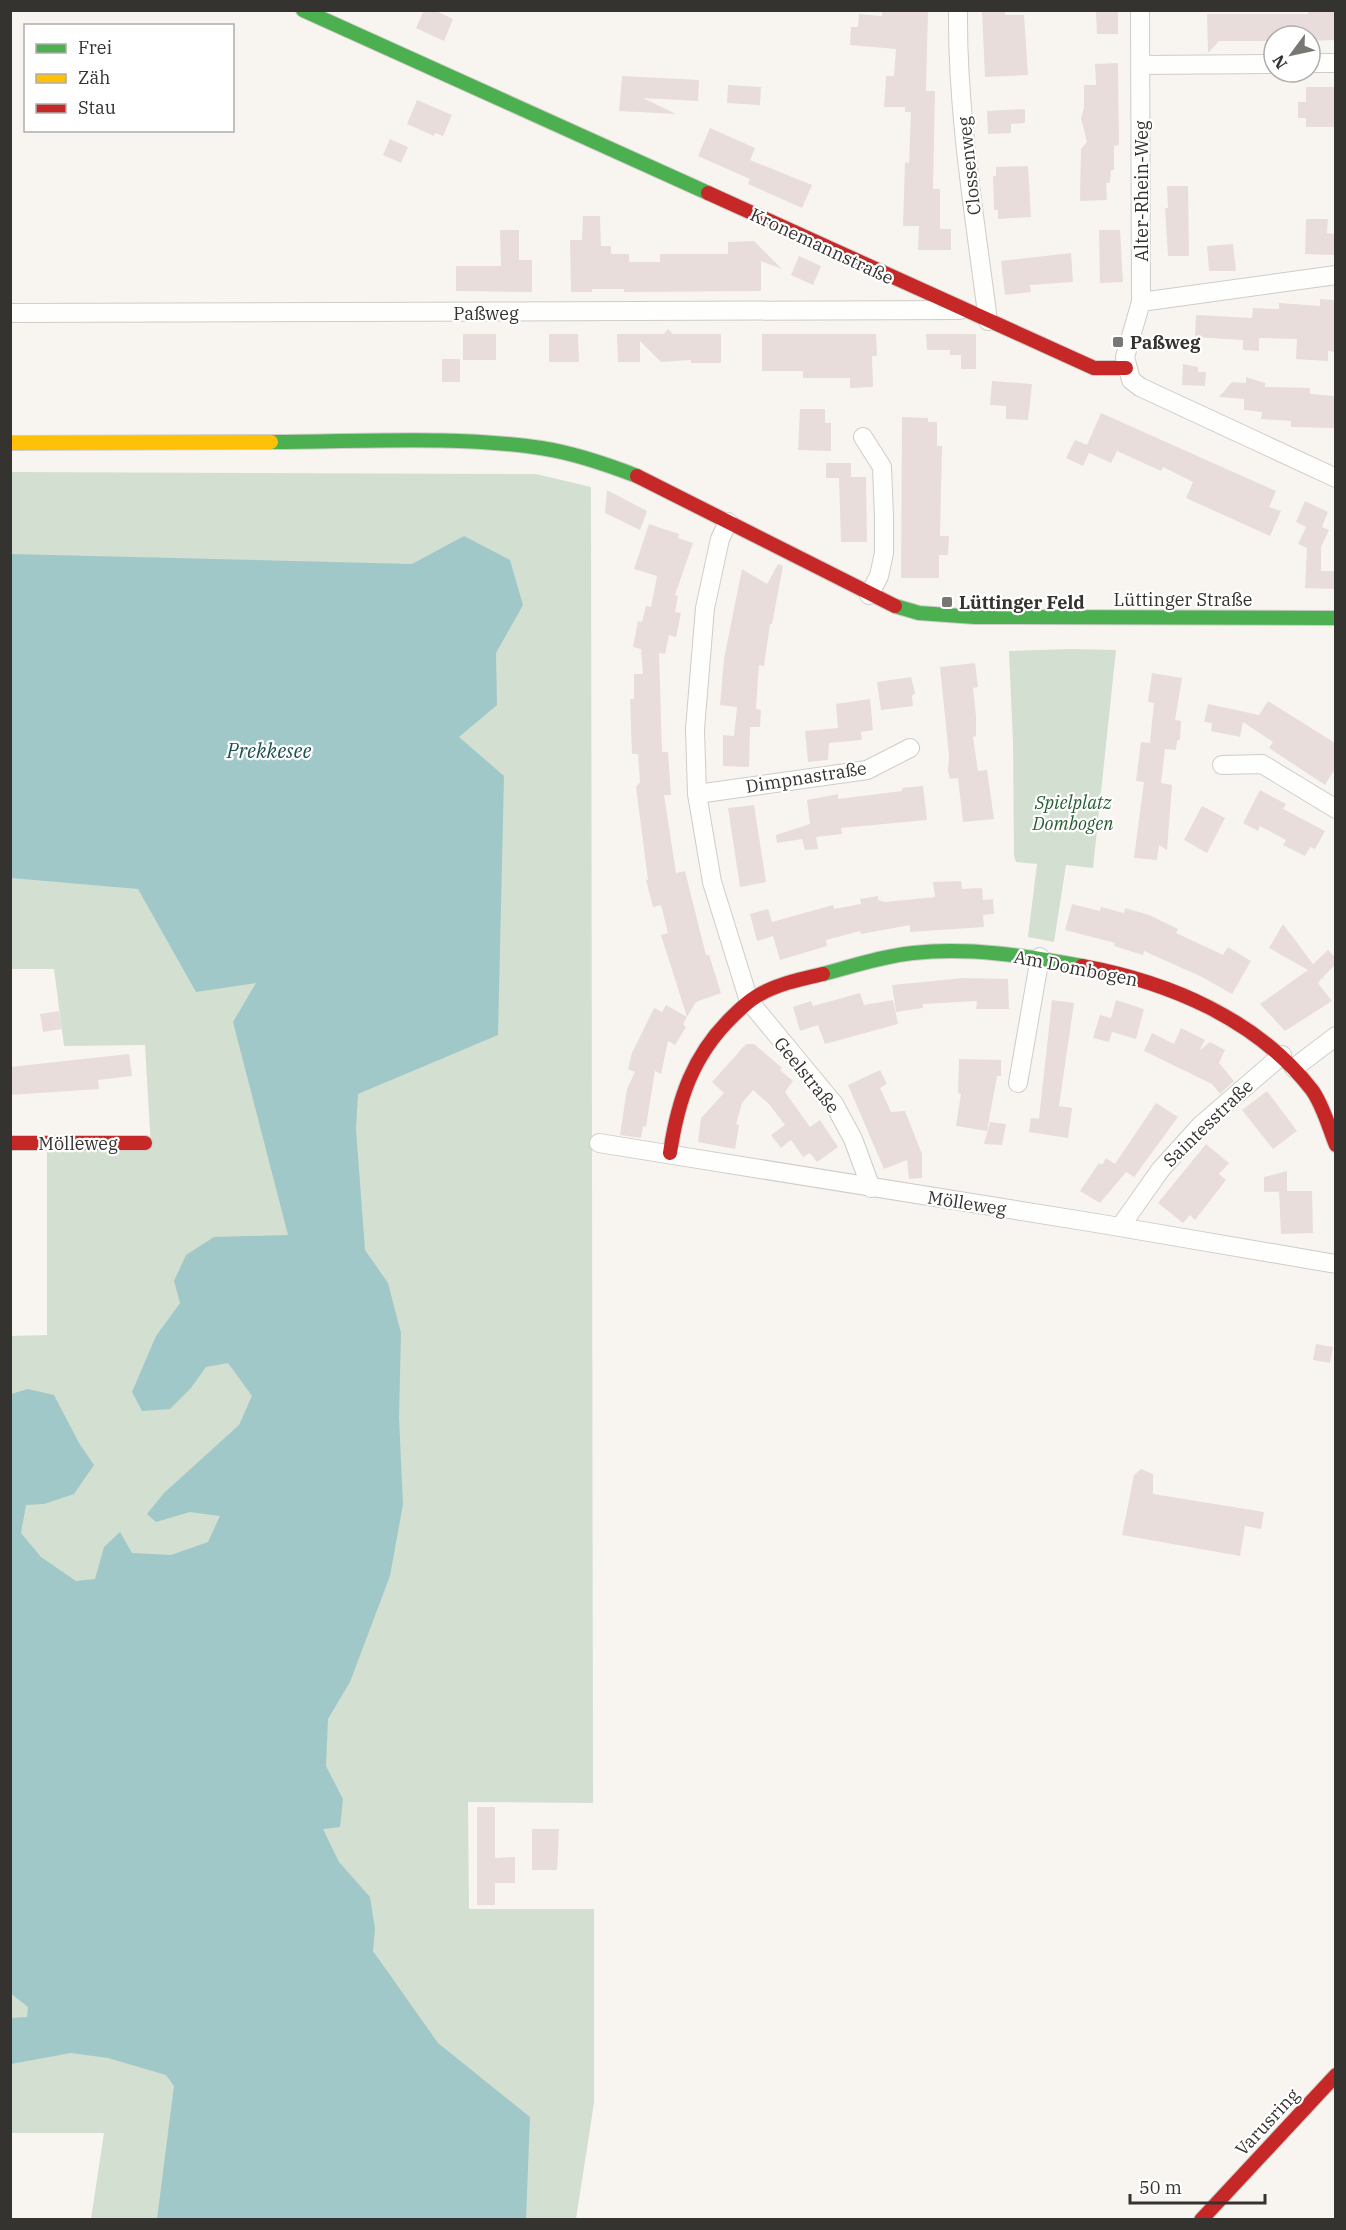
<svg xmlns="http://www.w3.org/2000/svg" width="1346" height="2230" font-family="'IBM Plex Serif',serif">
<rect width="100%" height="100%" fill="#f8f5f0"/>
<path fill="#d3dfd1" d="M11 472 536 474 591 487 593 1803 468 1802 469 1909H594V2103L576 2219H91L104 2133H11L10 1336 47 1335V1150L151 1148 145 1045 64 1046 54 969H11Z
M1071 649 1116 650 1093 868 1066 865 1054 942 1028 937 1037 864 1016 862 1014 855 1013 742 1009 651Z"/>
<path fill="#a1c8c8" d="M464 536 510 560 523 605 496 653 497 705 459 737 504 776 498 1035 358 1094 356 1129 365 1250 388 1283 401 1333 399 1418 403 1504 390 1576 350 1682 328 1719 326 1766 343 1799 340 1827 323 1829 339 1862 370 1897 375 1929 373 1951 438 2043 530 2117 526 2219H157L174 2086 166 2075 108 2058 71 2053 11 2064V2018L27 2017 28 2007 10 1993 11 1394 28 1389 54 1395 79 1443 94 1465 74 1494 44 1504 26 1505 21 1533 41 1557 76 1581 95 1579 104 1547 120 1532 132 1553 171 1555 208 1542 220 1516 190 1512 156 1522 147 1514 164 1493 239 1425 252 1396 228 1363 206 1367 191 1388 170 1409 142 1411 132 1392 156 1336 180 1303 174 1281 186 1255 214 1237 288 1235 233 1022 256 983 196 992 138 889 11 878V554L412 564Z"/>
<path fill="#e8dddb" d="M424 10H434L453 19 444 41 416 28Z
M882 10H928L926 91H935L933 189H940V229H951V250H918L919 226H903L905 162 909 163 911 112H905V107H884L886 76H894L896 49 850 45 851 27H858L859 14 882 16Z
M982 10H1005V15H1024L1028 75 985 77Z
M1109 10H1118V34H1097L1096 11Z
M1308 10H1335V40L1310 41V36H1274V41H1219L1208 53 1207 14H1308Z
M1118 63 1119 145 1114 146V170H1111L1110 183H1106L1107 200 1080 201 1081 149 1087 142 1081 118 1084 108V85H1096L1095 64Z
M622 76 699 80 698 101 643 98 676 114 619 111Z
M728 85 761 87 760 105 727 103Z
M1306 87H1335V127H1306V118H1298V102H1306Z
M417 100 452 115 443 136 435 133 434 136 407 124Z
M1025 109V123L1011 124V133L988 134 987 111Z
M710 128 755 148 750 160 812 185 802 208 748 184 750 179 698 156Z
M390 139 408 147 401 163 383 155Z
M1028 166 1031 217 998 219V210H994L993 176H996V167Z
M1167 186H1188L1189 256H1168L1165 208H1168Z
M583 216H600L601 246H611V254H629V262H660V254H728V242L754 241 782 269 761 261V291L624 292V289H592V292H571L570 240H582Z
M1306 219H1328L1327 233 1335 234V255L1305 254Z
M500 230H519V260H532V292L456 291V266H501Z
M1099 230H1120L1123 282 1100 283Z
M1233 244 1236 271H1209L1207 246Z
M1071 253 1073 282 1030 285 1031 292 1005 295 1001 261Z
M799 256 821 266 813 285 791 275Z
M1320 299 1335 300V352L1328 351V361L1296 359 1297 339 1259 338V351L1243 350V340L1195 337 1196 315 1252 318 1253 308 1279 309V303L1320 306Z
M668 329 673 334H721V363H691V360L661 362 640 341V362H618L617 334H664Z
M463 334H496V360H463Z
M549 334H578L579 362H549Z
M762 334H876L877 356H872L873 387 850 388V378H803V371H762Z
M926 334H976V369H961V355H950V350H927Z
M442 359H460V382H442Z
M1183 364 1198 367V372H1206L1205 386 1182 385Z
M1246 377 1265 383V387L1310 388V394L1335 396V428L1291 427V421L1261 419 1262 412 1244 410V399L1219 397 1232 382 1246 383Z
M992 381 1032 384 1028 420 1006 419V406L990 405Z
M800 409H825V423H831V451L798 450Z
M1101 413 1276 491 1269 507 1281 511 1270 536 1186 498 1193 482 1163 467 1161 471 1117 451 1111 463 1089 453 1083 466 1066 458 1075 440 1087 445Z
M902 417 928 418V422H937V446H942L940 536H949L948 555H939V578H901Z
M826 463H851V477H866L867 542H841L839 478H826Z
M607 490 647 511 640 530 605 513Z
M1305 501 1328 512 1322 527 1329 530 1321 547V571H1335V589L1305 588 1307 548 1298 544 1306 527 1296 522Z
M649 524 679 534 678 538 693 543 675 595 678 596 675 612 681 613 676 637 669 635 665 654 659 653 662 752H668L671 795H664L676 873 685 871 706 955H709L721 993 696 1002 687 1017 661 935 668 933 661 905 653 907 646 880H648L636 787 640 782 638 754H632L630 699H634V674H643L641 649 633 647 638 621 642 622 646 606 651 607 657 576 634 569Z
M778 564 783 566 772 624H770L764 666 759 665 756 709 761 710 760 727H750L749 767 723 766V735L734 736 737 707 720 705 724 659 742 569 767 584Z
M975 663 978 687 973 688 976 716V736L973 737 978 771 987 770 994 819 963 822 958 778 950 779 948 771 949 756 940 667Z
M1152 673 1182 678 1175 720 1181 721 1180 739 1177 741 1176 750 1165 749 1161 783 1172 785 1167 850 1159 845 1157 860 1134 858 1144 782 1136 781 1141 742 1150 743 1154 703 1148 702Z
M911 677 915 693 912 696 913 706 881 710 877 682Z
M870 699 873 730 861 732 862 740 829 743 828 760 808 762 805 731 838 728 836 704Z
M1268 701 1335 743V769L1325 785 1269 748 1273 742 1243 722 1240 737 1211 731 1212 723 1204 722 1208 704 1259 715Z
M923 786 927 820 841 828 842 834 816 837 818 849 805 850 802 839 777 843 776 835 810 824 807 800 838 794V799L902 791V788Z
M1260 790 1286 804 1283 809 1325 831 1315 849 1310 847 1305 856 1283 845 1286 840 1260 826 1258 831 1243 823Z
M754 805 766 882 740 887 728 808Z
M1202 806 1225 818 1207 853 1184 840Z
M961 881 962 889 982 888 983 900 993 899 994 914 983 915 984 927 910 932V925L861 934 860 931 826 940 827 946 780 960 773 936 757 941 750 914 768 909 772 922 833 905 834 909 861 904 860 899 878 896V900L885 902 935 897 933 882Z
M1072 904 1100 911 1101 907 1124 913 1125 908 1149 915 1178 929 1176 933 1223 955 1228 947 1251 961 1232 994 1202 977 1144 951 1143 955 1114 946 1115 943 1065 930Z
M1283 924 1313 964 1328 950 1335 957V965L1323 977 1325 980 1322 978 1318 983 1332 1001 1285 1031 1260 1004 1308 970 1269 948Z
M963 978 1008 979 1009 1009H976L977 1001 922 1004 923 1008 896 1012 892 985Z
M860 993 864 1005 893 1000 898 1024 825 1044 818 1025 800 1031 793 1007 811 1001 813 1006Z
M1052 1000 1074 1003 1059 1106 1072 1108 1068 1138 1029 1132 1031 1118 1039 1119Z
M1116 1000 1144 1009 1136 1039 1112 1032 1109 1042 1093 1038 1100 1015 1111 1018Z
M666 1005 687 1017 683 1024 686 1027 675 1045 668 1041 661 1074 655 1071 647 1120 646 1127 643 1126 641 1138 620 1135 627 1089 635 1072 628 1069 632 1053 654 1008 662 1012Z
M59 1011 62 1029 43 1032 40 1014Z
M1181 1028 1205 1040 1199 1051 1210 1042 1225 1050 1219 1063 1234 1081 1220 1094 1212 1084 1144 1051 1152 1033 1174 1044Z
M746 1044H754L782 1068 780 1070 793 1081 785 1092 810 1127 820 1120 838 1147 817 1162 810 1153 803 1157 791 1140 781 1148 771 1135 785 1125 769 1104 753 1090 742 1103 736 1124 739 1125 735 1149 698 1142 701 1118 724 1093 712 1082Z
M129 1054 132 1076 98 1080 99 1089 10 1095V1067Z
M959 1059 1001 1060V1076H997L987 1131 956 1126 961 1094 958 1093Z
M880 1070 887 1084 880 1088 891 1112 905 1111 922 1154V1178L909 1179 907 1160 884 1169 848 1085Z
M1267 1091 1297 1131 1273 1149 1242 1110Z
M1156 1103 1178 1117 1134 1177 1126 1172 1100 1203 1080 1191 1099 1163 1102 1165 1106 1158 1115 1164Z
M990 1122 1006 1124 1002 1145 984 1144Z
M1206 1144 1229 1163 1219 1174 1226 1180 1195 1220 1190 1215 1183 1223 1158 1203Z
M1287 1171V1191L1264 1192V1177Z
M1279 1191H1312L1313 1233 1281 1234Z
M1316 1344 1333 1347 1330 1363 1313 1360Z
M1141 1469 1153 1474V1494L1264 1512 1261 1529 1245 1526 1240 1556 1122 1535 1134 1475Z
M477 1807H495V1858L515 1857V1883H495V1905H477Z
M532 1829H559L557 1870H532Z"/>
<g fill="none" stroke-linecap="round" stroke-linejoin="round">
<g stroke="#cfccc9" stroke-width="20">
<path id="street" d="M958 10C957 114 975 218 988 321
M1140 10 1141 302 1125 357 1131 380 1140 387 1336 478
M1310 63H1336
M1140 65 1274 64
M1141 302 1336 275
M10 313 960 310
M863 437 882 467 884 517V553L879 576 869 595
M728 522 720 539 705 608 695 729 697 794 712 882 749 1001 834 1104 853 1139 871 1188
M1222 765 1262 764 1336 809
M697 794 867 770 910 748
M1294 1068 1336 1036
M1018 1083 1040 957
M599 1143 1102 1224 1336 1264
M1120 1227 1161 1169 1201 1125 1282 1055"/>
</g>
<g stroke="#cfccc9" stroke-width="16">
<path id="fast" d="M303 10 708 193
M271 442C360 442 452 435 541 448 574 453 606 464 637 476
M895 606 919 613 975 617 1336 618
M823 974C853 966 883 956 913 953 969 947 1027 956 1082 966"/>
</g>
<g stroke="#cfccc9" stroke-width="16">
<path id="slow" d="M10 443 271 442"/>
</g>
<g stroke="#cfccc9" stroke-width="16">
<path id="jam" d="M708 193 1094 368H1126
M637 476 895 606
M1082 966C1169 982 1257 1019 1312 1090 1323 1105 1329 1128 1336 1145
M10 1143H145
M670 1153C678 1099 693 1055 732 1017 740 1009 747 1002 757 996 777 984 801 979 823 974
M1201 2220 1336 2075"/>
</g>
<use href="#street" stroke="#fefefd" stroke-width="18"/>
<use href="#fast" stroke="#4caf50" stroke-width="14"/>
<use href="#slow" stroke="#ffc107" stroke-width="14"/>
<use href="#jam" stroke="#c62828" stroke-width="14"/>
</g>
<g fill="#797773" stroke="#fff" stroke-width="2">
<rect x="1112" y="336" width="12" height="12" rx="3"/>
<rect x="941" y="596" width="12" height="12" rx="3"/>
</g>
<g text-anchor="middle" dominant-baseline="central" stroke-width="4.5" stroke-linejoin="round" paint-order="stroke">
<g font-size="18" fill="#35332f" stroke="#fff">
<text transform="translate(969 166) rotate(-96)">Clossenweg</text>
<text transform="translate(1141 191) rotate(-90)">Alter-Rhein-Weg</text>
<text transform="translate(822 246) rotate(25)">Kronemannstraße</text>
<text x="486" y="313">Paßweg</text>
<text x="1183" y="599">Lüttinger Straße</text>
<text transform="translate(806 777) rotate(-9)">Dimpnastraße</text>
<text transform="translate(1076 968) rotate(11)">Am Dombogen</text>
<text transform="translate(807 1075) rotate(51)">Geelstraße</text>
<text transform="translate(1208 1123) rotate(-44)">Saintesstraße</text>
<text x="78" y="1143">Mölleweg</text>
<text transform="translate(967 1203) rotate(9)">Mölleweg</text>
<text transform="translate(1267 2122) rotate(-47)">Varusring</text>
</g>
<g font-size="18" font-weight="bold" fill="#35332f" stroke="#fff" text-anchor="start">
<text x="1130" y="342">Paßweg</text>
<text x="959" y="602">Lüttinger Feld</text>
</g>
<g font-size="18" font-style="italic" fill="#275d32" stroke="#fff">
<text x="1073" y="802">Spielplatz<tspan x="1073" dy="21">Dombogen</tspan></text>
</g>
<g font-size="20" font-style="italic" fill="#1b4f50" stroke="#fff">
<text x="269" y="750">Prekkesee</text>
</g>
</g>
<rect width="1346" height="2230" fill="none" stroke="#35332f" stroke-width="24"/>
<rect x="24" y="24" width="210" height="108" fill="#ffffff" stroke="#aeadac" stroke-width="1.5"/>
<rect x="36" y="44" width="30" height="9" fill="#4caf50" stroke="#aeadac" stroke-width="1.5"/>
<text x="78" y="54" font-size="18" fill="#35332f">Frei</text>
<rect x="36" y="74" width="30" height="9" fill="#ffc107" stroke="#aeadac" stroke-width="1.5"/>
<text x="78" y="84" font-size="18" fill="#35332f">Zäh</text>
<rect x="36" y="104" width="30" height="9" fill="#c62828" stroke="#aeadac" stroke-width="1.5"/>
<text x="78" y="114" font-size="18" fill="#35332f">Stau</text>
<g transform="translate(1292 54) rotate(237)"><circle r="28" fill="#ffffff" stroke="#aeadac" stroke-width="1.5"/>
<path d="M0-4.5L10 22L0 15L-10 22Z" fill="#797773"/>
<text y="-9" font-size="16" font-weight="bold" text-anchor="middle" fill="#35332f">N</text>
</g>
<path d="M1130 2194v9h135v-9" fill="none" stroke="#35332f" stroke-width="3"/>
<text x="1139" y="2194" font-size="18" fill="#35332f" stroke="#ffffff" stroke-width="4.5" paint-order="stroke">50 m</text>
</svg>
